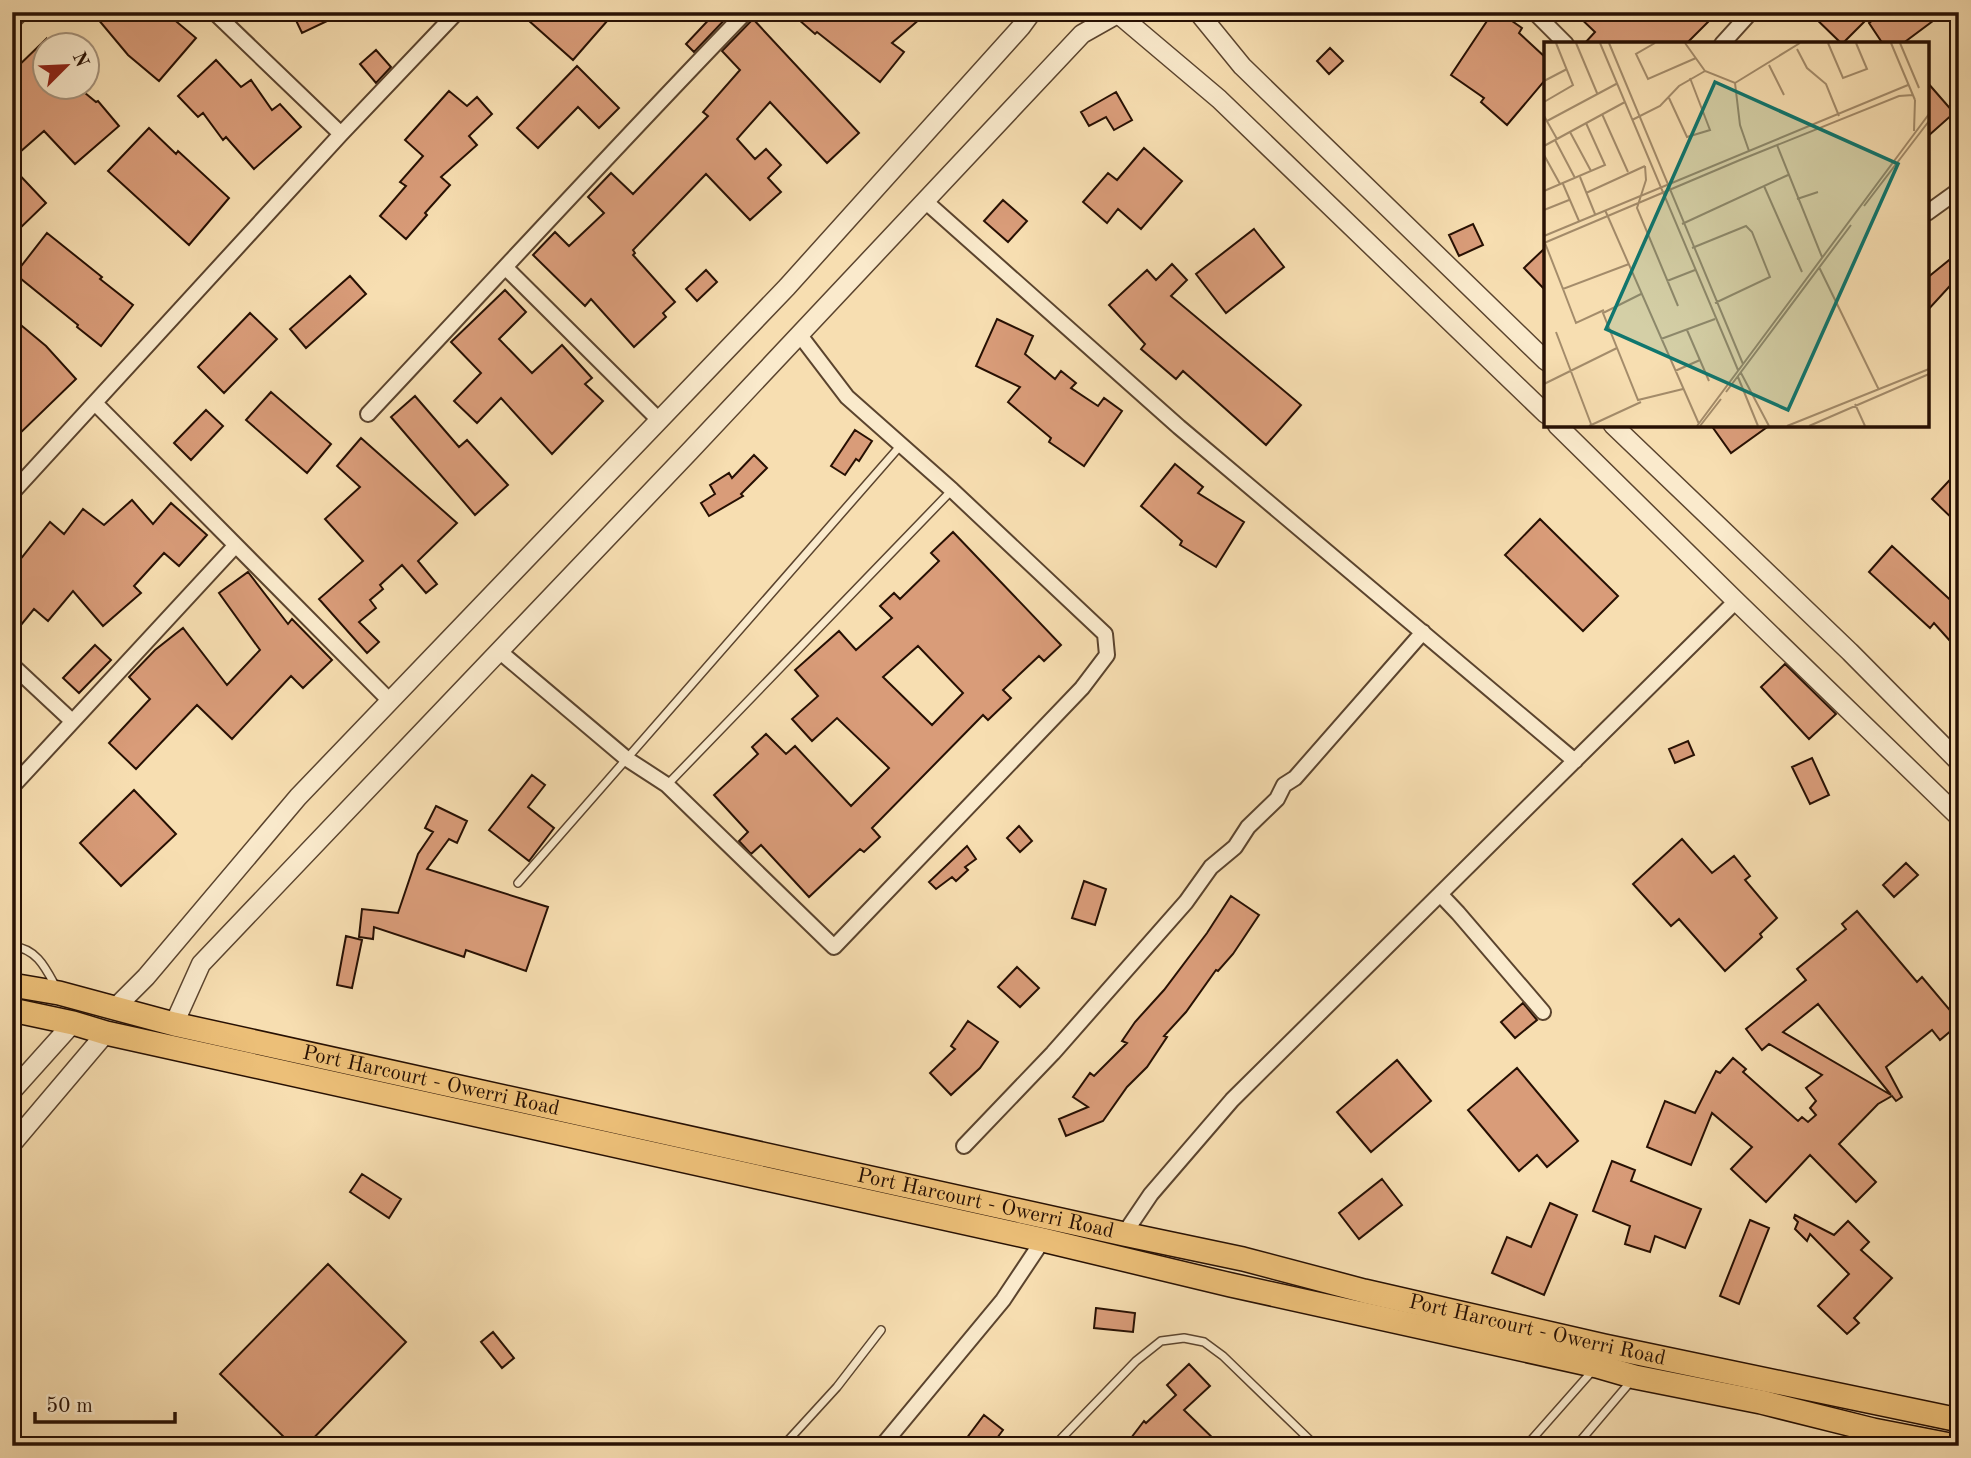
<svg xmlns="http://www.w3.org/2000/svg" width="1971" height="1458" font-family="'Old Standard TT',serif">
<rect width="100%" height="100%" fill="#f7deb1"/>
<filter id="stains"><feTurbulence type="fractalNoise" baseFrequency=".00286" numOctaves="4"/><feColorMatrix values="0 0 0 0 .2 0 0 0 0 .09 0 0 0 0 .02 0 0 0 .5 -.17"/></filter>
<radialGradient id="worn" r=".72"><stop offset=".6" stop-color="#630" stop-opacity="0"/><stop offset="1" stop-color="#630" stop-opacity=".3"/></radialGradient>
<path fill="#d99c79" stroke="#271003" stroke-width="2" fill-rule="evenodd" d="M92 12H165L196 38 159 81 128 55Z
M292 12H346L302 33Z
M519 12H615L573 60Z
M716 12H732L694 52 686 44Z
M790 12H928L892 43 904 52 880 82 817 32 815 34Z
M1493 12H1499L1522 28 1519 33 1546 58V79L1507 125 1481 102 1484 98 1451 75Z
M1574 12H1718L1686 44H1584L1595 32Z
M1809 12H1859L1867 19 1842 44Z
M1884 12H1945L1902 44H1883L1869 23Z
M753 19 859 133 827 163 770 102 737 139 755 159 766 149 781 165 768 178 781 192 750 220 706 174 633 250 635 253 633 255 675 302 663 313 666 317 634 347 591 299 585 306 533 255 555 232 569 246 604 213 588 197 611 173 633 194 708 116 703 112 740 70 722 51Z
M46 39V88H79L96 102 98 101 119 126 75 164 44 131 12 159V72Z
M1330 48 1343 61 1329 74 1317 61Z
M376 50 391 67 376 83 360 64Z
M216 60 241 87 251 80 272 110 280 104 301 127 254 169 226 137 223 140 203 113 198 117 178 96Z
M577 66 619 108 599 128 578 107 538 148 517 128Z
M1927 82 1954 113 1927 137Z
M449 91 467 106 477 97 492 114 469 136 477 145 441 177 450 185 425 213 427 215 406 239 380 216 406 186 400 182 423 156 405 140Z
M1116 92 1132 120 1114 130 1106 117 1089 126 1081 112Z
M149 128 176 154 178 151 229 198 189 245 108 171Z
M1144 148 1182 181 1141 229 1118 209 1107 223 1083 202 1108 173 1117 180Z
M12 167 46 203 12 236Z
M1003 200 1027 221 1008 242 984 221Z
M1473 224 1483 245 1459 256 1449 235Z
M1254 229 1284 267 1226 313 1196 274Z
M47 233 102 277 100 279 133 305 101 346 77 327 78 325 15 274Z
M1546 247V291L1524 268Z
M1959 252V276L1927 311V278Z
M1172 264 1187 280 1171 296 1301 405 1266 445 1183 371 1176 379 1141 349 1145 344 1109 305 1147 270 1156 280Z
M706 270 717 282 697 301 686 289Z
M350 276 366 294 306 348 290 329Z
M505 290 526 312 499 339 532 373 562 345 592 378 585 384 603 401 552 454 501 398 477 423 454 401 481 373 451 342Z
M250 313 277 339 224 393 198 367Z
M997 319 1033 336 1025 354 1055 379 1061 371 1076 383 1071 388 1098 406 1104 398 1122 411 1084 466 1049 442 1051 438 1008 402 1020 387 976 366Z
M22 326 46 346 76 379 12 441V338Z
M271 392 331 444 307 473 246 420Z
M415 396 459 447 467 440 508 485 475 515 391 417Z
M206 410 223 426 191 460 174 443Z
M1711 425H1770L1731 453Z
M855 430 872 441 859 461 856 459 845 475 831 466Z
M361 438 457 523 418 561 437 584 426 593 402 565 380 585 383 589 370 600 376 608 359 622 379 642 367 653 319 599 363 561 325 519 360 487 337 466Z
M754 455 767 468 741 494 743 496 709 516 701 503 715 494 710 485 729 473 732 478Z
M1175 464 1203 487 1198 493 1244 522 1216 567 1180 545 1182 541 1141 506Z
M1959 470V525L1932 499Z
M132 500 153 524 171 503 207 535 179 566 164 553 134 586 141 593 103 626 73 591 48 621 34 609 12 636V555L19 561 50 522 64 534 83 509 104 525Z
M1540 519 1618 596 1583 631 1505 555Z
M953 532 1061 645 1044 661 1039 656 1003 690 1011 698 988 720 983 715 872 828 880 837 864 852 860 849 809 897 761 845 751 854 739 841 748 832 714 795 758 754 752 747 766 734 786 754 795 746 851 806 889 768 837 718 812 741 792 719 818 696 795 670 839 631 856 650 892 618 880 606 894 593 900 599 939 561 931 553ZM918 646 963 693 932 725 883 677Z
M1892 546 1959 608V635L1951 642 1934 623 1930 628 1869 572Z
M248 572 288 624 292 619 332 660 303 688 291 676 232 739 197 705 136 769 109 743 150 699 129 677 155 650 183 628 227 685 260 650 219 593Z
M95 645 111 660 79 693 63 678Z
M1785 664 1836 714 1809 739 1761 687Z
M1688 741 1694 755 1675 763 1669 749Z
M1812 758 1829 795 1810 804 1792 767Z
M532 775 545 785 528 807 554 828 529 861 489 830Z
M134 790 176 834 121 886 80 843Z
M436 806 467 821 457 843 449 839 427 869 548 907 526 971 466 950 464 957 374 927 373 939 359 937 362 909 398 913 418 854 433 832 425 828Z
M1019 826 1032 841 1020 852 1007 838Z
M1682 839 1712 873 1734 856 1750 876 1745 880 1777 918 1760 934 1762 937 1725 971 1679 919 1671 926 1633 884Z
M967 846 976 859 965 867 968 870 956 881 952 877 936 889 929 882Z
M1906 863 1918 875 1894 897 1883 885Z
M1084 881 1106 889 1095 925 1072 918Z
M1231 896 1259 915 1233 954 1218 971 1216 970 1186 1012 1164 1036 1167 1037 1147 1067 1127 1087 1103 1121 1066 1136 1059 1119 1088 1107 1073 1097 1090 1073 1094 1076 1127 1043 1122 1041 1135 1022 1164 990 1207 933Z
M1857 911 1917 982 1922 977 1959 1021V1024L1940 1040 1932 1030 1886 1067 1902 1097 1896 1101 1892 1096 1878 1104 1839 1144 1876 1182 1856 1202 1810 1155 1766 1202 1731 1169 1752 1147 1712 1113 1691 1165 1647 1147 1665 1101 1695 1113 1716 1071 1720 1073 1733 1058 1746 1069 1743 1072 1798 1121 1802 1117 1808 1122 1816 1115 1810 1108 1816 1101 1806 1088 1822 1075 1769 1044 1762 1050 1746 1029 1806 980 1797 969 1846 929 1842 924ZM1818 1004 1891 1095 1783 1032Z
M346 936 362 940 352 988 337 985Z
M1017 967 1039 988 1020 1007 998 987Z
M1523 1003 1537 1020 1515 1038 1501 1022Z
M968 1021 998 1042 980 1068 951 1095 930 1073 955 1049 951 1046Z
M1397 1060 1431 1101 1371 1152 1337 1112Z
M1517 1068 1578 1141 1547 1167 1537 1155 1519 1171 1468 1110Z
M1612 1161 1635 1170 1631 1181 1701 1209 1685 1248 1655 1236 1650 1252 1625 1244 1630 1226 1593 1211Z
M362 1174 401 1199 389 1218 350 1192Z
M1382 1179 1402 1205 1359 1239 1339 1213Z
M1550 1203 1577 1215 1544 1295 1492 1273 1507 1237 1531 1247Z
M1795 1215 1834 1235 1848 1221 1869 1242 1861 1250 1892 1278 1854 1318 1859 1323 1847 1334 1818 1306 1849 1274 1810 1234 1807 1241 1795 1229 1798 1222 1794 1218Z
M1750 1220 1769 1228 1739 1304 1720 1296Z
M328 1264 406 1342 306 1446H293L220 1374Z
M1096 1308 1135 1313 1133 1332 1094 1328Z
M493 1332 514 1358 502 1368 481 1342Z
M1189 1364 1210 1386 1184 1410 1221 1446H1141L1131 1438 1144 1421 1146 1423 1176 1395 1167 1385Z
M984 1415 1003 1430 991 1446H975L966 1439Z"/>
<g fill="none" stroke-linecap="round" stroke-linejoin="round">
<g stroke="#5b442e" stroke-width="10">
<path id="service" d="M667 785 952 490
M518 883 901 445
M12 946C38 949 46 969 57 989
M783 1446 837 1387 881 1330
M1054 1446 1136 1361 1161 1341 1184 1338 1204 1342 1223 1356 1316 1446
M1526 1446 1594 1369
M1576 1446 1632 1380"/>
</g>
<g stroke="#5b442e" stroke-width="18">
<path id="minor" d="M214 12 341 134
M1534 12 1566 44
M12 22 22 12
M1722 44 1751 12
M925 201 1179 427 1575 761
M1927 213 1959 190
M506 268 659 420
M95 403 390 701
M368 414C494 280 618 144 746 12
M12 493 341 134 457 12
M499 651 627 759 667 785 834 947 1082 688 1107 655 1105 634 952 490 847 397 799 334
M12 665 72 721
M12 787 235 546
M1440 894 1458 913 1543 1012
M964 1146 1053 1053 1186 902 1211 867 1235 847 1248 827 1277 799 1284 785 1295 778 1423 632
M1124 1234 1151 1194 1232 1100 1736 601
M882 1446 1003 1300 1043 1240"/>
</g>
<g stroke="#5b442e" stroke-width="21">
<path id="tertiary" d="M1116 12 1219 99 1546 414
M1198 12 1242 66 1546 361
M1557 425 1736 601 1959 817
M1613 425 1850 652 1959 762
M115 1008 146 977 298 797 787 287 1021 27 1032 12
M174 1024 201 964 690 451 1082 34 1121 12
M12 1091 73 1023
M12 1144 106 1033"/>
</g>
<g stroke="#271003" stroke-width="26">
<g id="primary">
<path id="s1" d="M12 985 59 993 174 1024 1124 1234 1243 1259 1364 1291 1604 1346 1959 1420"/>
<path d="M12 1010 73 1023 106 1033 1043 1240 1231 1285 1597 1366 1635 1377 1761 1402 1873 1430 1955 1446"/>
</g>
</g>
<use href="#service" stroke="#faeacc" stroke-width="7"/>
<use href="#minor" stroke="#faeacc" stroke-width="14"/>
<use href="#tertiary" stroke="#faeacc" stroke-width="18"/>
<use href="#primary" stroke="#ecbf78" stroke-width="23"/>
</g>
<g text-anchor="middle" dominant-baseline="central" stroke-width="5" stroke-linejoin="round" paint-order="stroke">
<g font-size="21" fill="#271003" stroke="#faeacc">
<text stroke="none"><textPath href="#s1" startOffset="430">Port Harcourt - Owerri Road</textPath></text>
<text stroke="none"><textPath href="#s1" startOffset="998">Port Harcourt - Owerri Road</textPath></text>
<text stroke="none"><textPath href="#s1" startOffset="1564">Port Harcourt - Owerri Road</textPath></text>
</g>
</g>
<g transform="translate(1544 42)">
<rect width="385" height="385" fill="#f7deb1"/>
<path fill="none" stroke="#a48c6b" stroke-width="2" d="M32 1 53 51M56 1 194 328M65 1 199 322M111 1 92 12 104 37 152 16M141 1 161 29 191 41 256 1M284 1 299 36 323 27 312 1M347 1 371 58M356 1 375 46M253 7 263 26 282 42 295 74M225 23 240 53M0 39 23 27M191 41 196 83 205 109M125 56 143 95 166 88 146 36M0 60 29 43 12 1M58 72 84 130M0 74 13 97M88 78 116 64 135 44 161 29M3 79 74 41M370 89 371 58M26 90 47 129M11 98 31 136M233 103 278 215M0 104 81 60M0 113 16 142M101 124 102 138 93 166 134 264M36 135 51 172M19 142 35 179M220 144 258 230M0 149 61 123 42 81M42 151 101 124M253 157 274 150M320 164 385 79M0 168 25 158M61 168 155 382M138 182 244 133M0 194 364 43M0 201 196 118 355 54 369 53M1 201 19 247 85 222M148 206 202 184 208 190 226 235 171 261M275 225 335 348M123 239 151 228M19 247 32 281 60 268M97 252 59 271 94 358 139 347M143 288 165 339M12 290 47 382M117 297 171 277M131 329 156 318M197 331 225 384M194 335 214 384M0 342 73 306M182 350 307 183M311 362 321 384M45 384 97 360M153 384 385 72M156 384 177 357M243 384 385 327M265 384 385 332"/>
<path fill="#0f766e" fill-opacity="0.15" stroke="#0f766e" stroke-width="3.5" d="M171 40 354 122 244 368 62 287Z"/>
<rect width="385" height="385" fill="none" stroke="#271003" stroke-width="3.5"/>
</g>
<rect width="1971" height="1458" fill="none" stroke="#f7deb1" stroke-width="42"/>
<rect x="14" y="14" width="1943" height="1430" fill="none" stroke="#271003" stroke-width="3.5"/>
<rect x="21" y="21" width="1929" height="1416" fill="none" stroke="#271003" stroke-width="2"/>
<g transform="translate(66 66) rotate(66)"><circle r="33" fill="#faeacc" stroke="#a6937c" stroke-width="2"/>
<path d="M0-5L12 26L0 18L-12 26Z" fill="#8f2418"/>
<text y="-10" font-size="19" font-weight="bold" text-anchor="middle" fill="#271003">N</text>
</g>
<path d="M35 1412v10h140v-10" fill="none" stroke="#271003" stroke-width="3.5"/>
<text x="46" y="1412" font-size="21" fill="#271003" stroke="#faeacc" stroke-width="5" paint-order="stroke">50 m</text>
<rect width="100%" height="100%" filter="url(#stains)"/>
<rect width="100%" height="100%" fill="url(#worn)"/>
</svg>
